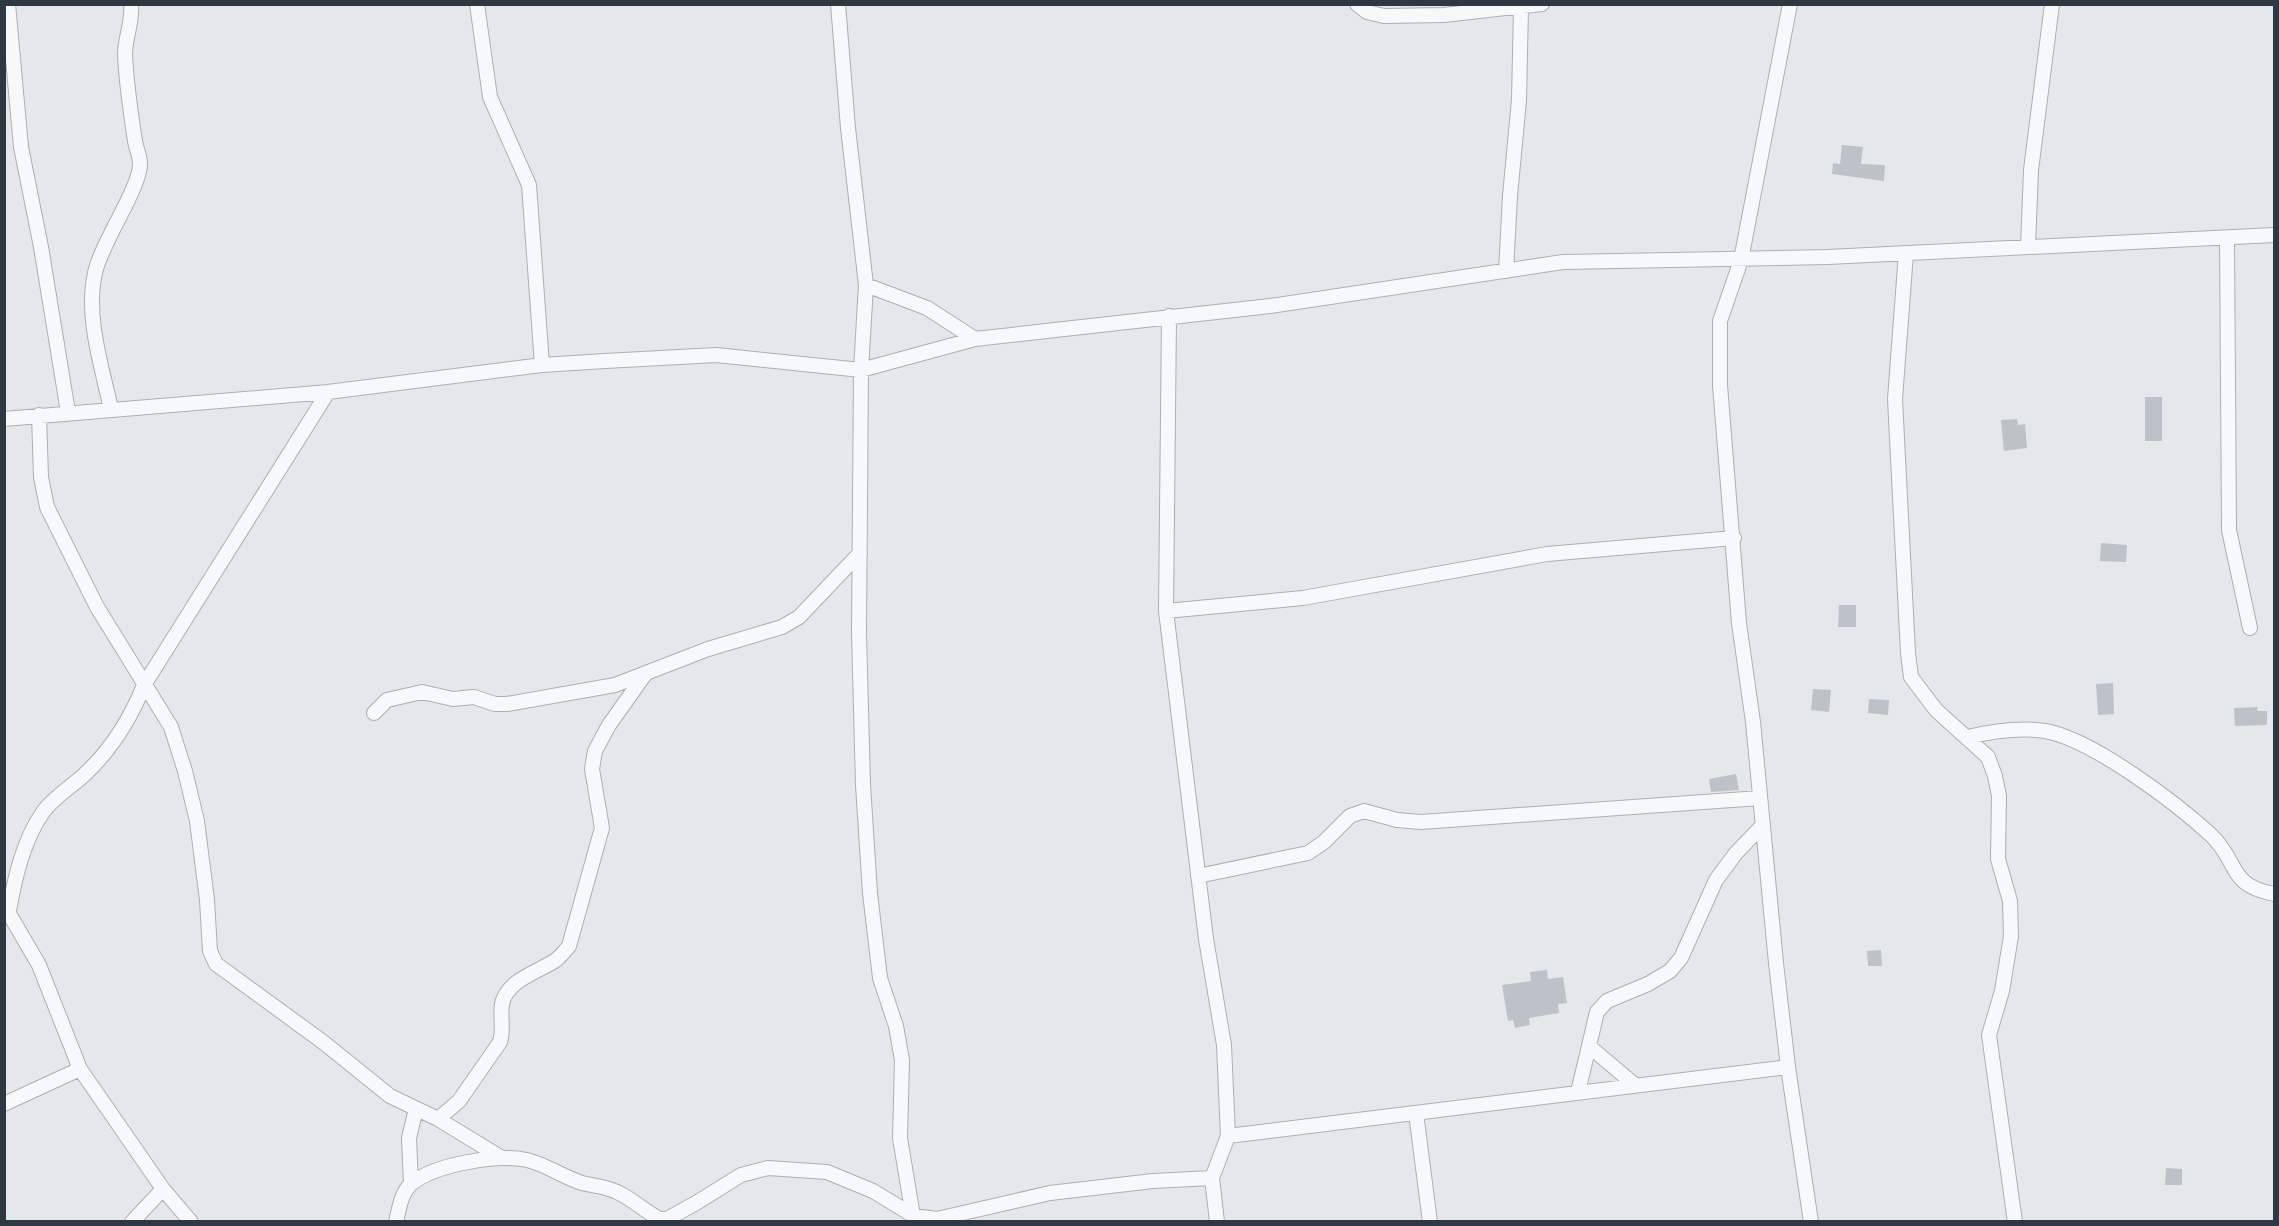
<svg xmlns="http://www.w3.org/2000/svg" width="2279" height="1226" font-family="Figtree,sans-serif">
<rect width="100%" height="100%" fill="#e4e8eb"/>
<path fill="#bcc2c8" d="M1842 145 1863 147 1861 164 1885 165 1884 181 1832 174 1833 163 1840 164Z
M2145 397H2162V441H2145Z
M2017 419 2018 425 2025 424 2027 448 2004 451 2001 420Z
M2101 543 2127 545 2126 562 2100 561Z
M1839 605H1856V627H1838Z
M2113 683 2114 714 2098 715 2096 684Z
M1813 689 1831 690 1829 712 1811 710Z
M1869 699 1889 700 1888 715 1868 713Z
M2258 707 2257 711H2267V725L2235 726 2234 708Z
M1736 774 1739 790 1711 792 1709 779Z
M1881 950 1882 966H1868L1867 951Z
M1547 970 1548 979 1563 977 1567 1003 1558 1004 1559 1013 1529 1018 1530 1025 1515 1028 1513 1020 1508 1021 1502 985 1531 981 1530 972Z
M2166 1168 2182 1169V1185H2165Z"/>
<g fill="none" stroke-linecap="round" stroke-linejoin="round">
<g stroke="#a9b0b5" stroke-width="16">
<path id="street" d="M8 4 21 147 41 247 68 412
M477 4 490 97 529 185 542 365
M838 4 848 128 866 285 861 370 859 633 863 785 870 893 880 978 896 1026 902 1060 900 1138 914 1222
M1357 4 1367 12 1384 16 1444 15 1542 4
M1790 4 1741 260 1720 321V385L1739 623 1753 722 1776 963 1788 1067 1811 1222
M2227 238 2229 530 2250 628
M2028 247 2031 170 2052 4
M1906 253 1895 399 1908 653 1911 677 1936 710 1988 757 1995 776 1999 796 1998 859 2010 901 2011 936 2002 991 1989 1035 2015 1222
M1506 271 1510 196 1519 100 1521 8
M866 285 927 308 975 339
M1169 316 1166 611 1206 939 1224 1045 1228 1136 1212 1178 1217 1222
M111 409C102 367 85 316 95 273 101 243 141 187 140 163 140 156 136 148 135 141 131 115 126 79 125 54 125 37 133 22 131 4
M39 415 41 477 47 507 97 607 171 727 185 771 197 821 207 900 210 951 216 964 323 1042 390 1096 438 1119 502 1158
M4 419 328 392 542 365 605 361 716 355 861 370 975 339 1270 306 1563 262 1828 257 2274 235
M1166 611 1303 598 1547 554 1734 538
M374 713 387 700 422 692 453 699 474 697 495 704H507L615 685 708 649 782 627 799 617 860 553
M1968 737C1993 731 2019 727 2045 731 2092 739 2176 803 2211 835 2240 863 2227 885 2274 894
M1198 876 1308 853 1324 842 1350 816 1364 811 1397 820 1421 822 1760 798
M4 905 39 965 80 1069 163 1189 191 1222
M4 914 9 911C15 877 23 841 43 812 53 798 71 787 84 775 112 749 130 720 144 685L328 392
M1590 1047 1635 1085
M1578 1092 1597 1012 1607 1001 1648 984 1670 971 1681 958 1716 880 1736 853 1762 826
M4 1104 80 1069
M1416 1113 1430 1222
M438 1119 459 1101 500 1042C504 1029 500 1017 502 1004 507 980 538 972 556 960 561 956 565 951 569 946L602 828 592 769 595 751 609 725 646 673
M1228 1136 1788 1067
M411 1184 409 1138 416 1109
M132 1222 163 1189
M396 1222C399 1209 401 1193 411 1184 435 1164 497 1154 527 1160 545 1164 563 1177 582 1183 594 1186 605 1186 617 1192 633 1199 645 1212 660 1219H667L696 1203 741 1175 768 1168 827 1172 873 1191 914 1216 937 1219 1050 1193 1153 1181 1212 1178"/>
</g>
<use href="#street" stroke="#f7f8fa" stroke-width="14"/>
</g>
<rect width="2279" height="1226" fill="none" stroke="#2d3843" stroke-width="12"/>
</svg>
